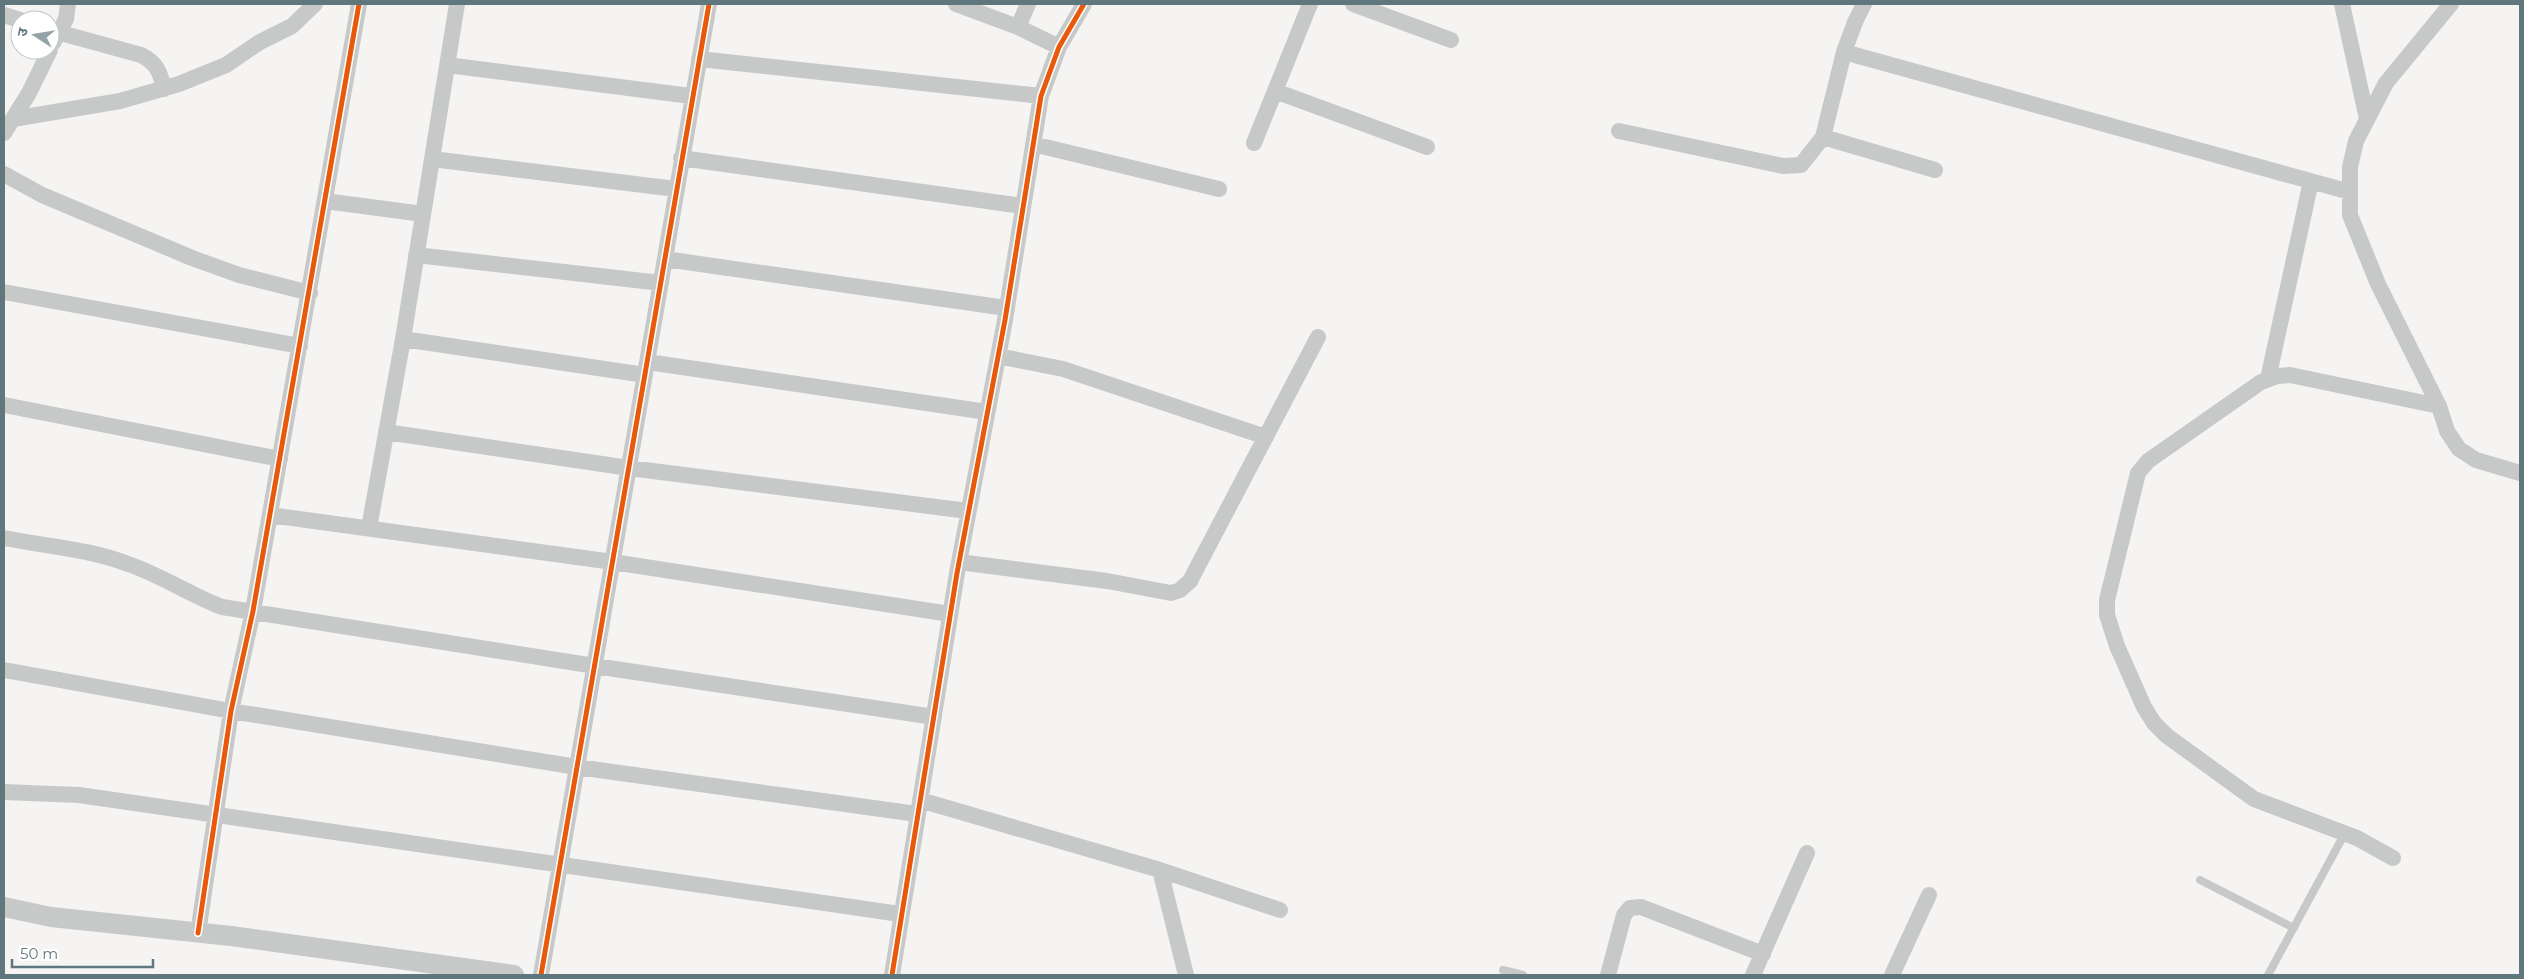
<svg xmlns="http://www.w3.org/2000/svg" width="2524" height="979" font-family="Montserrat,'Noto Sans Devanagari',sans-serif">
<rect width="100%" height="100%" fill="#f5f4f3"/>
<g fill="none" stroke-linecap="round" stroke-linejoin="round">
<path stroke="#c7c9c9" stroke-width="8" d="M2200 880 2294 928
M1503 970 1523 975
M2268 975 2345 833"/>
<path stroke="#c7c9c9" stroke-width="16" d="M956 4 1018 27 1059 47
M1353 4 1451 40
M2342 4 2367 119
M2451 4 2386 83 2356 141 2350 167V215L2378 284 2439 406 2447 431 2459 449 2476 460 2520 473
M4 15 20 20
M1018 27 1028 4
M50 30 141 55C157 63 160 72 164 89
M53 43 66 19 68 4
M1844 52 2350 192
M699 59 1041 96
M447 65 691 96
M1275 91 1427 147
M13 119 120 101 179 84 226 65 260 42 292 26 315 4
M1619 131 1783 166 1801 165 1823 137 1844 52 1855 22 1864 4
M4 133 29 93 50 50
M1823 137 1935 170
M1254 143 1310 4
M1033 144 1219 189
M681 158 1023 206
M432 159 676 189
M4 174 42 195 192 258 239 275 310 293
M325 201 423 214
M416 255 661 283
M665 259 1006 308
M4 292 300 346
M403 339 645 375
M998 356 1063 369 1266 437
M648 362 987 412
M2268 379 2311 181
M4 405 280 459
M386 432 629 468 968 511
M270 515 613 562 950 614
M369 528 403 339 457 4
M4 538C45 546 89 549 128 564 161 575 190 595 222 607L595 666 934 717
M959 562 1107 581 1171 593 1180 590 1190 581 1318 337
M4 670 231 711 577 767 917 814
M4 792 79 795 900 914
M920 800 1160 870 1280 910
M2393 858 2357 838 2254 799 2167 736 2154 723 2144 707 2117 646 2107 615V600L2138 473 2148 461 2261 382 2277 376 2290 375 2439 406
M1160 870 1186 975
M198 933 231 711 253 611 359 4
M541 975 709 4
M892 975 957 573 1005 320 1041 96 1059 47 1084 4
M1608 975 1624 915 1630 908 1641 907 1763 954
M1753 975 1807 853
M1892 975 1929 895"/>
<path stroke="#c7c9c9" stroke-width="20" d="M4 907 51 917 231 936 514 975"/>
<g stroke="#fff" stroke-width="8">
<path id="cycleway" d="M198 933 231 711 253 611 359 4
M541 975 709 4
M892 975 957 573 1005 320 1041 96 1059 47 1084 4"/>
</g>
<use href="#cycleway" stroke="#e8590c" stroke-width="5"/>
</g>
<rect width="2524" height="979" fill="none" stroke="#60777e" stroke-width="10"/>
<g transform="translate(35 35) rotate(282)"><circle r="24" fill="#ffffff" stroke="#bfc9cb"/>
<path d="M0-4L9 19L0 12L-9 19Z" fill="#94a3a7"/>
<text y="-8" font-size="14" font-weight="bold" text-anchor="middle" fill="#60777e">उ</text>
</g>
<path d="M12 959v8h141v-8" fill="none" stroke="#60777e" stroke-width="2.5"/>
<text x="20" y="959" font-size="15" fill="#60777e" stroke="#ffffff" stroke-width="4" paint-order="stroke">50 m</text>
</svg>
